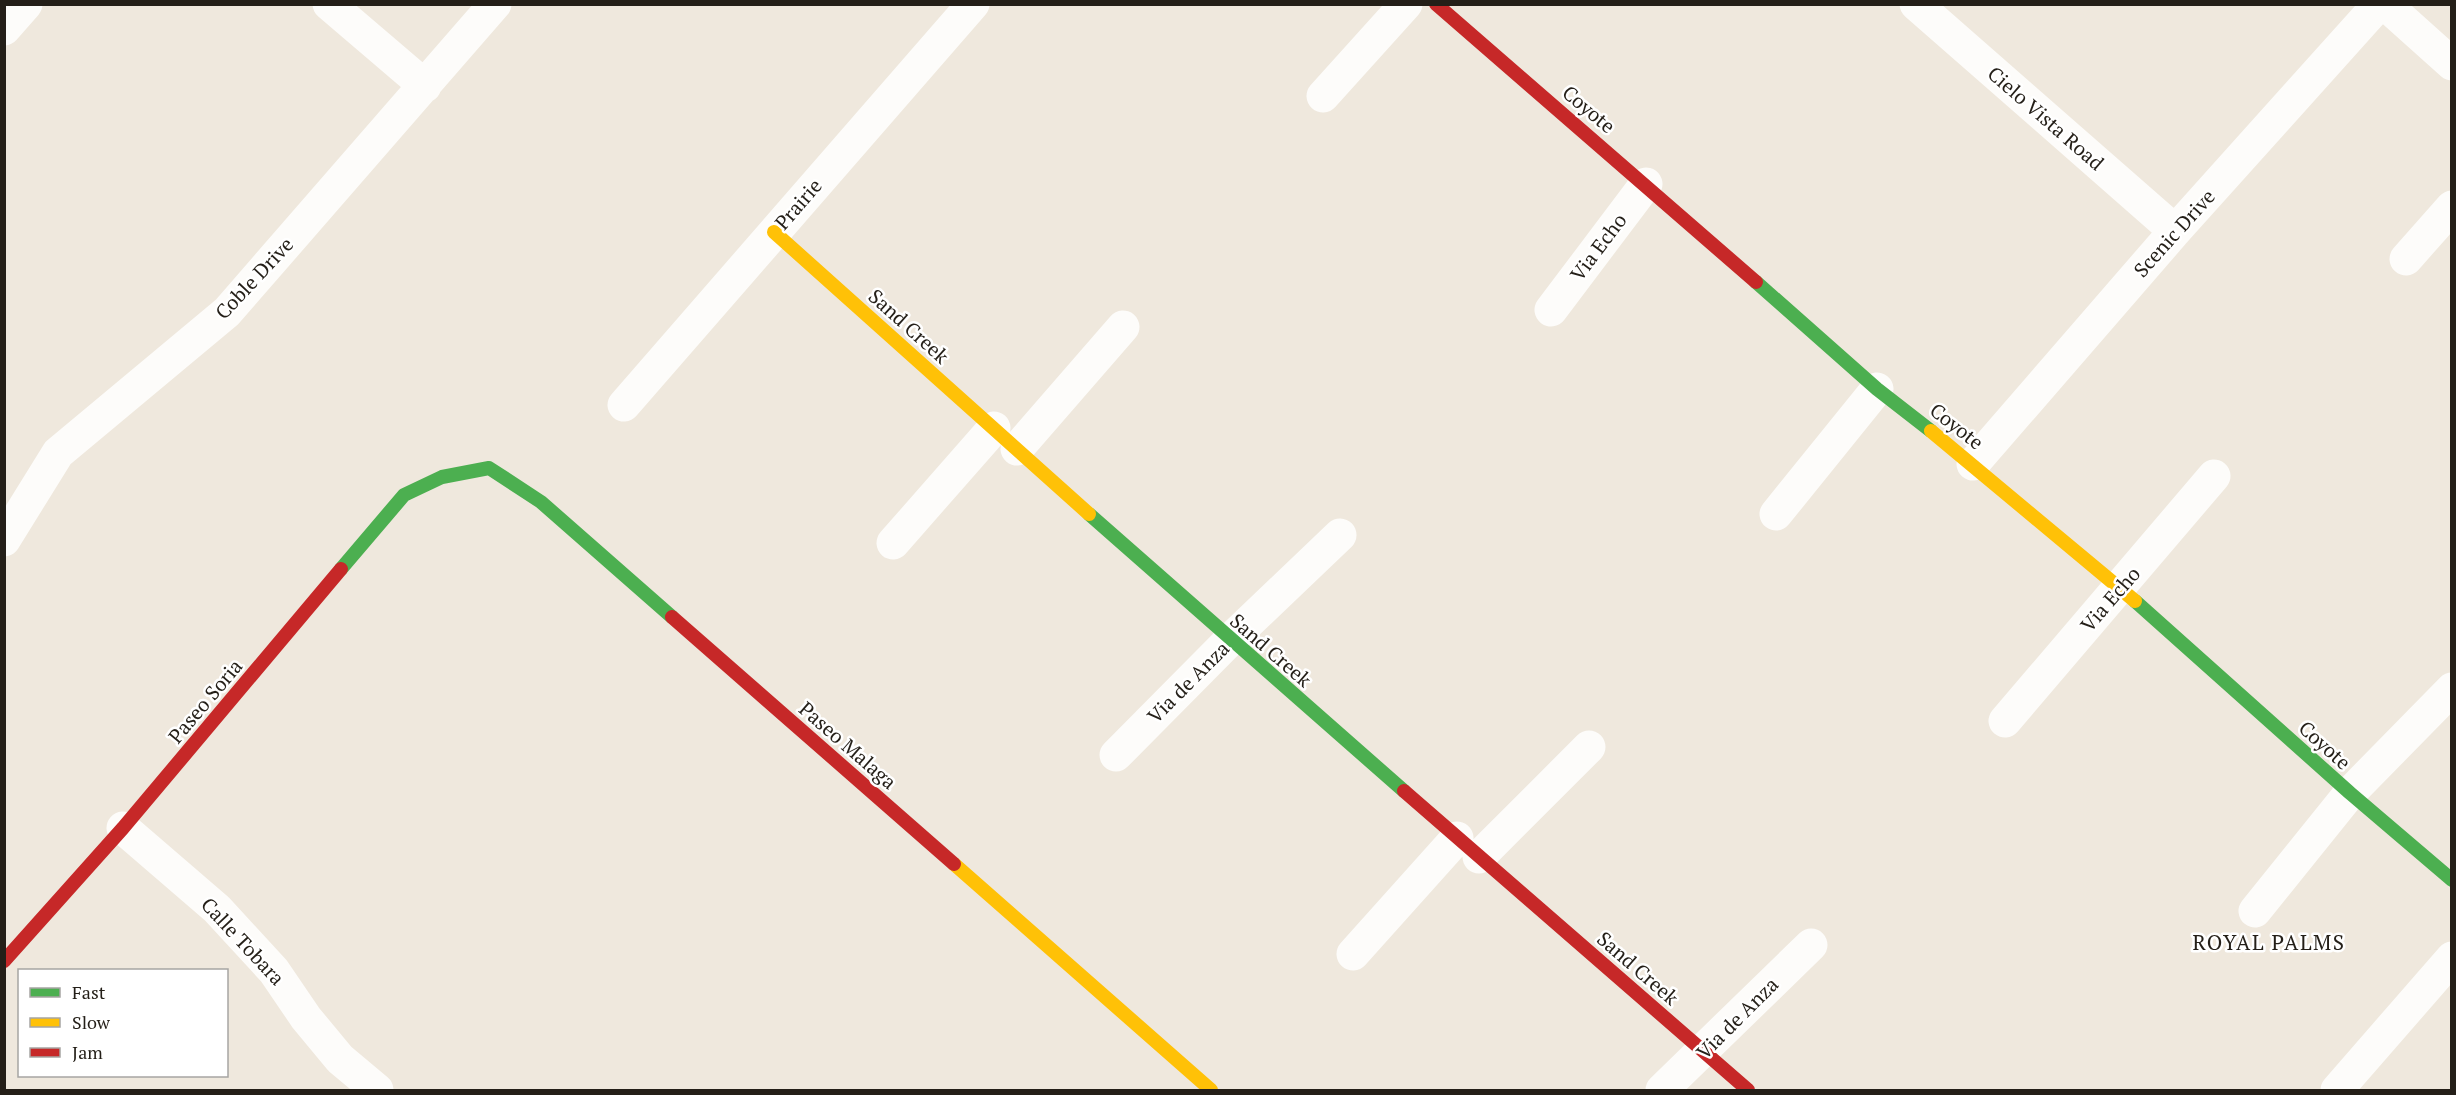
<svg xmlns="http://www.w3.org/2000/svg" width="2456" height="1095" font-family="'PT Serif',serif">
<rect width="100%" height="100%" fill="#efe8dd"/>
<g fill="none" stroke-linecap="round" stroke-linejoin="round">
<path stroke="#fdfcfa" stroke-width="33" d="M329 4 425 86
M1916 4 2175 231
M2385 4 2452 64
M4 29 26 4
M1323 96 1406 4
M2406 259 2452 207
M1551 310 1646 184
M624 405 973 4
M1017 449 1123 327
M1973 464 2175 231 2379 4
M1776 514 1877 389
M4 540 58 453 227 312 495 4
M893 543 994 428
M2005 721 2214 476
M1116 755 1230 640 1340 535
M123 828 217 909 274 971 306 1018 340 1059 377 1090
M1479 857 1589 747
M2255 911 2350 793 2452 689
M1353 954 1457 838
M1662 1090 1811 945
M2337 1090 2452 958"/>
<path stroke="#4caf50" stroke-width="14" d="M1756 282 1877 389 1931 431
M1089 514 1404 791
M341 569 404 495 442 477 489 468 541 502 672 617
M2135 601 2350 793 2452 880"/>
<path stroke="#ffc107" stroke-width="14" d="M774 232 1089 514
M1931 431 2135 601
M954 864 1211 1090"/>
<path stroke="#c62828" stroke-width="14" d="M1436 4 1756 282
M672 617 954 864
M1404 791 1748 1090
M4 961 123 828 341 569"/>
</g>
<g text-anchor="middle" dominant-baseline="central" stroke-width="5" stroke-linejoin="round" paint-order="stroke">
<g font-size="20" fill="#241f18" stroke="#fff">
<text transform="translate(1589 109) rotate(40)">Coyote</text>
<text transform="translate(2046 118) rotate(41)">Cielo Vista Road</text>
<text transform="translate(798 204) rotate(-49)">Prairie</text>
<text transform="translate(2174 233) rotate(-48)">Scenic Drive</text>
<text transform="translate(1598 247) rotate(-53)">Via Echo</text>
<text transform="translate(254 278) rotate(-47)">Coble Drive</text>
<text transform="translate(909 326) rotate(42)">Sand Creek</text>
<text transform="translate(1957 426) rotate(38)">Coyote</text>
<text transform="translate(2110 599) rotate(-49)">Via Echo</text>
<text transform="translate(1271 650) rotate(41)">Sand Creek</text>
<text transform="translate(1188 682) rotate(-45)">Via de Anza</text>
<text transform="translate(205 701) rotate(-50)">Paseo Soria</text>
<text transform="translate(848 745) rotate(41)">Paseo Malaga</text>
<text transform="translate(2325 745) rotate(42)">Coyote</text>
<text transform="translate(243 941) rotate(47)">Calle Tobara</text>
<text transform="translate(1638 968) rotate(41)">Sand Creek</text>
<text transform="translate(1737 1018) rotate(-45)">Via de Anza</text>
</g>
<g font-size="21" letter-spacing="1.5" fill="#241f18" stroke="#fff">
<text x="2269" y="942">ROYAL PALMS</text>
</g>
</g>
<rect width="2456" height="1095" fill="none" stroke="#241f18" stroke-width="12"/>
<rect x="18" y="969" width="210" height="108" fill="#ffffff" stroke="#a7a5a3" stroke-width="1.5"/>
<rect x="30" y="988" width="30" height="9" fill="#4caf50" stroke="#a7a5a3" stroke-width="1.5"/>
<text x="72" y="999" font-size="18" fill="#241f18">Fast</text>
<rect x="30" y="1018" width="30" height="9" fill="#ffc107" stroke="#a7a5a3" stroke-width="1.5"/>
<text x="72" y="1029" font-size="18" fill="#241f18">Slow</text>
<rect x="30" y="1048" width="30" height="9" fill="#c62828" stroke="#a7a5a3" stroke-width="1.5"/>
<text x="72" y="1059" font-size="18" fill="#241f18">Jam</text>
</svg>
